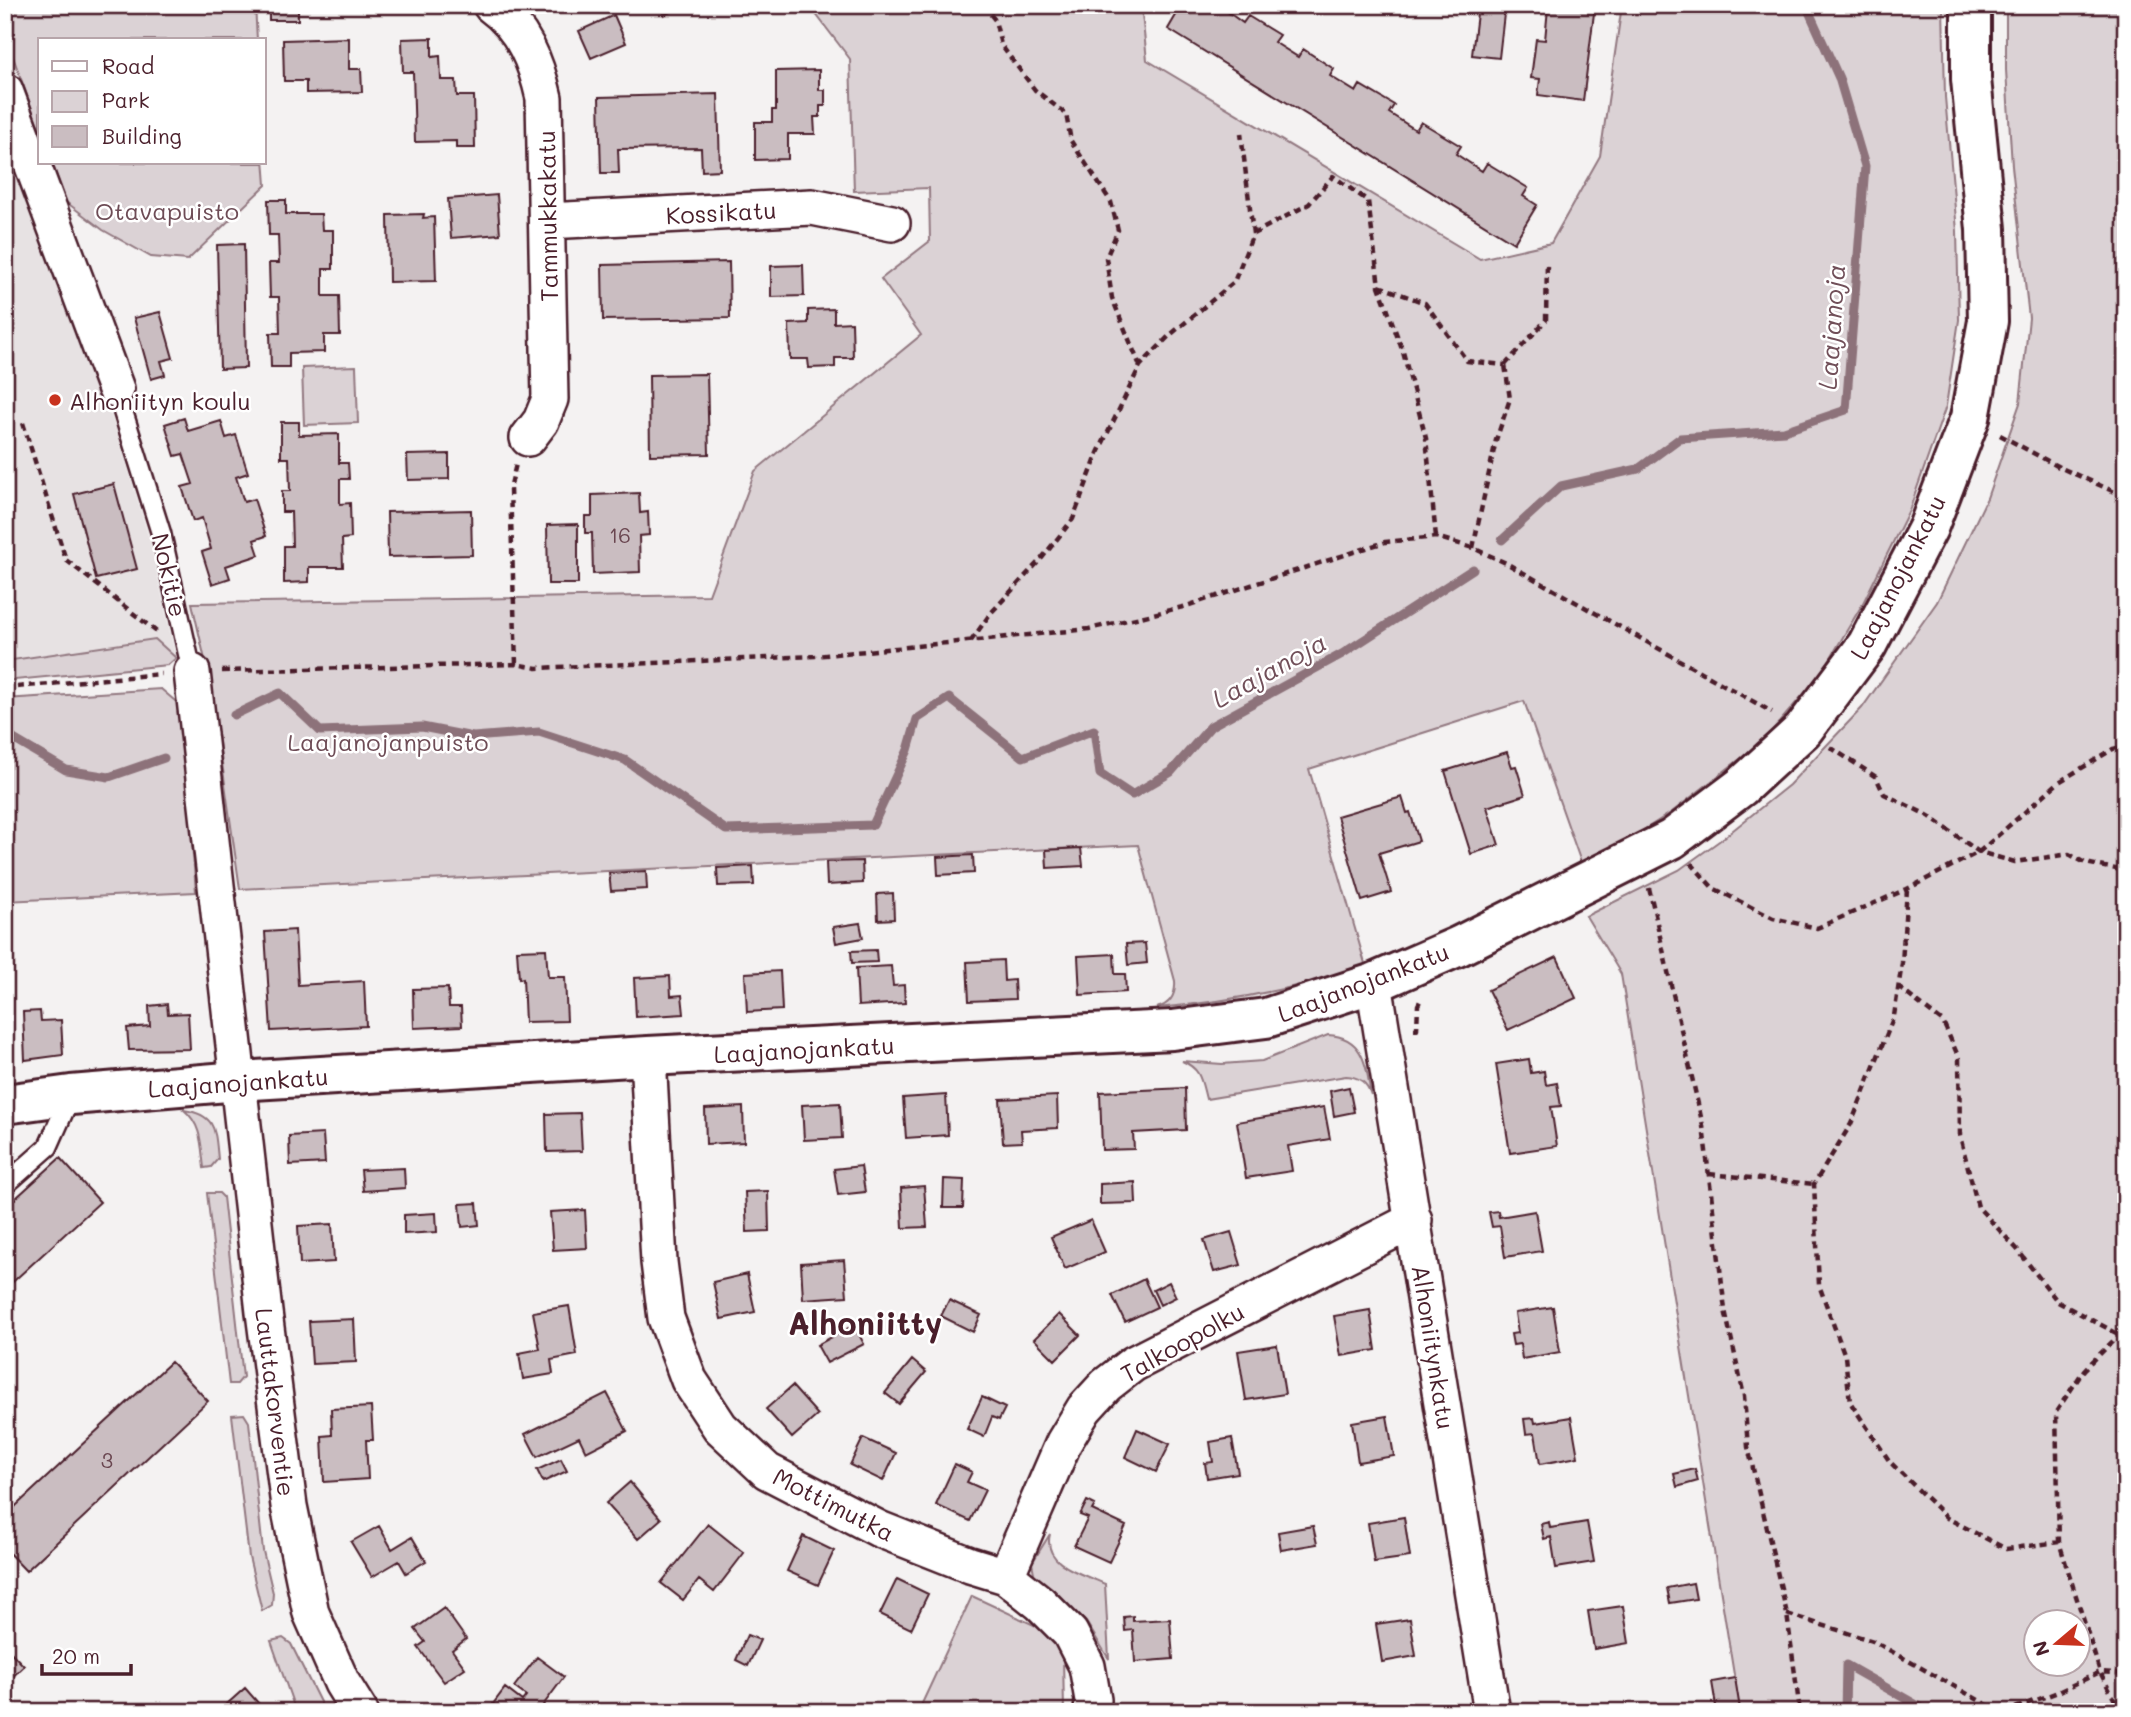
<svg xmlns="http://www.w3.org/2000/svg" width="2131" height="1717" font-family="Mali,sans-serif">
<rect width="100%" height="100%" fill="#f4f2f2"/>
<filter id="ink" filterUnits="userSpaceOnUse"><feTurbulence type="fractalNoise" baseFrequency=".0143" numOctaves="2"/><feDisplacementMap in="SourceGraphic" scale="14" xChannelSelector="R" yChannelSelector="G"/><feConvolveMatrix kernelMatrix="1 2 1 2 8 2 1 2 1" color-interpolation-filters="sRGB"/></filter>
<g filter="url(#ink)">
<path fill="#e7e2e3" d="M5 132 117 432 149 538 176 658 155 639 5 661Z"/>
<path fill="#dbd2d5" stroke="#927880" stroke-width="2" fill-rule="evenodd" d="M5 5H255L257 40H40V131L5 35Z
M809 5H1141L1147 60 1480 259 1551 243 1600 156 1622 5H1943L1945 97 1957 231 1959 320 1946 406 1910 508 1862 605 1821 674 1763 741 1672 812 1583 868 1524 701 1309 769 1366 967C1295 989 1230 1002 1157 1008 1171 1004 1176 995 1175 981L1138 845 240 889 211 686 192 603 709 595 755 471 921 335 881 279 930 241 929 188 854 191 850 59Z
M2006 5 2126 7V1712H1740L1621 974 1586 916 1679 870 1722 839 1789 785 1862 708 1937 602 1987 498 2020 403 2029 318 2012 166 2006 70ZM2036 1622H2078V1664H2036Z
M264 158 266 185 188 260 151 257 103 230 66 202 52 163H264Z
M356 366 358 423 304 425 302 368Z
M155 639 176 658 168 665 5 681V661Z
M161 689 181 706 196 892 5 901V699Z
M1328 1035C1364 1037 1366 1065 1371 1095 1367 1082 1359 1077 1346 1076L1206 1099C1201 1080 1201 1069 1182 1061L1222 1064 1262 1061Z
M184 1110C217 1115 215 1131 218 1159L211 1167 204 1168C201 1145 202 1125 184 1110Z
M207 1193H219L223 1197 243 1377 237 1384H229Z
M244 1414 249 1422 263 1551 273 1593 272 1605 262 1611 249 1557 232 1415Z
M1050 1534C1042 1565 1083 1574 1105 1584L1109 1659 1086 1622 1035 1578 1032 1563Z
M972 1596 1047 1631 1063 1654 1064 1712H918Z
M283 1638 291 1644 325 1712H296L271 1641Z"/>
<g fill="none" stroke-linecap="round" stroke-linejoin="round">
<path stroke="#8d727a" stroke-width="9" d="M1502 540 1561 486 1638 469 1680 438 1784 431 1846 410 1865 166 1839 78 1806 5
M234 715 280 693 320 731 422 727 473 737 539 732 625 760 726 830 873 825 908 750 917 719 949 698 1023 757 1094 730 1100 774 1132 795 1171 772 1211 726 1342 654 1473 569
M5 734 66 770 109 777 164 758
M1845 1712 1846 1665 1929 1712"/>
</g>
<path fill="#cabdc1" stroke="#4a1f2b" stroke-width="2" d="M269 5H298V20H269Z
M659 5H686L664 15Z
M1182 5H1218L1243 23 1248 16 1279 35 1274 42 1298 57 1303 49 1334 69 1330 76 1356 92 1360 85 1394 105 1389 113 1416 130 1421 122 1461 146 1456 154 1482 171 1487 163 1528 188 1523 196 1537 205 1514 243 1168 29Z
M1478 5H1505L1499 58 1472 55Z
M1540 5H1595L1583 101 1538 95 1540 79 1531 78 1536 39 1545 40 1548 8Z
M614 15 626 43 591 58 579 31Z
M349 38V69H361L362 92 306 93V81H284L283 40Z
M432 38V57L440 56 441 80H456L457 96H474L475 148H456V141L415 142 413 72H403L402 39Z
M819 70V90H825V106H820V117H814L815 134H788V159L755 160V122H772V110H776V71Z
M718 94 720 170 702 171 701 148 618 149 619 173H601L599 97Z
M497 195 500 234 451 238 448 199Z
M268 200H286V214H321L322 230H333V269H323V296H339L340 335H324V352L289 353V367H271L270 333H280L279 297H270L269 263H279L278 235H269Z
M424 214 423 218 434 217 436 281 389 282 388 215Z
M244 244 246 368 220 369 217 245Z
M729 262 730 318 603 320 602 265Z
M803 265 804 296 771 297V266Z
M834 309V323L852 322 853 358H835V367L809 368 808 359H790L789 324 808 323V310Z
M160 312 173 358 161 361 165 375 151 379 134 318Z
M707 374 709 454 650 455 649 375Z
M184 418 188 431 221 421 226 438 236 435 248 473 236 477 244 502 254 499 266 536 254 540 259 555 226 566 230 578 212 584 202 552 211 549 202 518 193 521 182 487 193 484 183 454 175 456 165 424Z
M281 422H299V435L339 434V463H348L349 479H340V504L350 503 351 538 342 539 343 567H309V582L284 583V546H292L291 512H282V491H290L289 458H281Z
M449 454V479L408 480 407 455Z
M114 484 137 569 96 579 74 494Z
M639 493 640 513 648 512 649 535 639 536 640 572 593 574 592 533H585V516H592V495Z
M471 510 472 555 388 557 387 512Z
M578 524V584H548L547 525Z
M1507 752 1512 767 1516 766 1525 795 1487 807 1499 845 1471 854 1445 771Z
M1402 797 1407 813 1410 812 1419 841 1379 853 1391 892 1362 901 1337 816Z
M1081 848 1083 866 1047 868 1046 850Z
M973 855 974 873 938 875 937 857Z
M862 861 863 883 827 885 826 862Z
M753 866 754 885 718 886 717 868Z
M646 871 647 889 611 891 609 873Z
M893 893 894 919 878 920 877 894Z
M860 923 863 938 836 943 833 927Z
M295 930 298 985 364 981 366 1026 271 1031 265 932Z
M1145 943 1147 963 1128 965 1126 944Z
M546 949 548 977H565L567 1021 525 1022 523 978 519 979 517 950Z
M876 950 877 962 852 963 851 951Z
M1114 954 1115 974H1125L1126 992 1080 995 1078 956Z
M1557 957 1576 998 1508 1030 1488 990Z
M1003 960 1004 981 1014 980 1015 999 969 1001 967 962Z
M891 966 893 986 904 985 905 1003 858 1006 856 968Z
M780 971 782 1010 747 1012 745 973Z
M670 976 671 996 682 995 684 1014 636 1017 634 978Z
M448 988 449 1007H461L462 1026 414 1028 413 989Z
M167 1004 168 1014 188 1013 190 1049 129 1050 127 1028 150 1026 149 1006Z
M40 1011 41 1021 61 1020 63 1055 25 1060 23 1012Z
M1529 1059 1531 1073 1544 1071 1546 1085 1557 1083 1561 1106 1551 1107 1557 1146 1510 1153 1496 1064Z
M1349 1087 1354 1112 1334 1116 1330 1091Z
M1185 1088 1186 1130 1133 1133 1134 1149 1102 1150 1100 1092Z
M946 1095 948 1135 906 1138 903 1098Z
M1057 1096 1058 1128 1021 1130 1022 1142 1003 1143 1000 1099Z
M840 1103 842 1138 804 1140 802 1105Z
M743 1107 744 1142 706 1144 705 1109Z
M1324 1107 1330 1139 1288 1146 1292 1171 1246 1178 1237 1122Z
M580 1113 582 1151 547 1152 546 1114Z
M323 1134 325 1163 290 1165 289 1136Z
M60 1158 100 1202 5 1289V1208Z
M861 1166 865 1192 838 1195 834 1169Z
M404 1168 405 1188 363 1191 361 1170Z
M944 1179 964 1180 963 1208H943Z
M1135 1182 1136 1203 1100 1204V1184Z
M924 1186 927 1227 903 1228 901 1188Z
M768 1191 769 1231 747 1232 745 1192Z
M477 1203 479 1225 462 1227 460 1204Z
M585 1210 587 1248 553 1250 550 1212Z
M1498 1211 1499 1217 1535 1211 1542 1251 1505 1257 1500 1226 1492 1227 1489 1212Z
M436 1213 437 1232 404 1234V1215Z
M1091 1220 1105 1252 1065 1269 1051 1237Z
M332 1224 334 1262 300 1264 298 1226Z
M1231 1232 1241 1265 1214 1272 1204 1240Z
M844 1260 847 1296 803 1299 801 1263Z
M747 1274 755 1312 721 1319 713 1282Z
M1144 1279 1157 1307 1125 1322 1112 1295Z
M1169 1282 1176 1297 1160 1305 1153 1290Z
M949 1300 981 1315 973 1332 941 1316Z
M569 1306 577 1355 551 1360 553 1374 523 1379 519 1353 540 1349 533 1312Z
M1553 1307 1560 1352 1522 1359 1520 1344 1513 1345 1511 1334 1518 1333 1515 1313Z
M1370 1310 1376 1350 1341 1356 1334 1316Z
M1059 1314 1080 1335 1055 1360 1034 1339Z
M354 1319 356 1362 312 1364 309 1321Z
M854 1325 864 1344 827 1363 817 1345Z
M1277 1345 1285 1394 1246 1400 1238 1351Z
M912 1360 926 1372 899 1404 885 1393Z
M171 1362 208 1401 26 1571 5 1549V1516Z
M792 1386 818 1415 792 1438 766 1409Z
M607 1393 627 1431 586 1452 579 1437 537 1457 525 1434Z
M982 1397 1005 1408 999 1420 992 1417 984 1437 967 1429Z
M371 1407 373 1440H366L368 1479 324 1482 322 1436 332 1435 331 1409Z
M1387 1416 1394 1456 1358 1462 1352 1422Z
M1571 1417 1578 1457 1540 1464 1535 1433 1526 1434 1524 1419 1534 1418 1535 1423Z
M1137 1429 1170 1444 1156 1472 1125 1457Z
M863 1438 896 1453 883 1481 850 1465Z
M1232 1438 1238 1473 1207 1478 1205 1463 1213 1462 1210 1442Z
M561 1459 567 1471 543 1482 537 1470Z
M955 1464 972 1472 967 1482 985 1490 970 1521 936 1505Z
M1695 1469 1698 1481 1677 1487 1674 1474Z
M630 1482 661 1519 638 1539 606 1503Z
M1087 1501 1095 1505 1092 1510 1126 1526 1109 1562 1074 1546 1088 1518 1080 1515Z
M1404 1517 1410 1557 1374 1562 1368 1523Z
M1549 1522 1550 1528 1587 1522 1594 1562 1556 1568 1551 1537 1544 1539 1541 1524Z
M708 1524 744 1553 714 1592 699 1580 683 1600 661 1583Z
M379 1526 392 1549 412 1537 426 1561 406 1573 399 1561 372 1577 351 1542Z
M1313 1526 1317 1544 1281 1550 1278 1532Z
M803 1536 834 1551 818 1585 787 1571Z
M897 1579 928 1594 911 1629 880 1614Z
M1693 1583 1696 1599 1670 1603 1667 1588Z
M1623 1606 1629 1643 1594 1649 1588 1611Z
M444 1608 466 1639 452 1650 465 1668 444 1682 418 1647 425 1642 415 1629Z
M1133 1616V1621L1170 1619 1173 1659 1135 1662 1133 1630 1125 1631 1124 1617Z
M1410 1619 1416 1656 1382 1662 1376 1624Z
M747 1635 760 1640 748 1666 736 1660Z
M5 1646 24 1666 5 1684Z
M537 1657 564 1677 538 1712H487L505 1688 522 1701 526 1696 514 1687Z
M1735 1678 1740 1709 1717 1712 1712 1682Z
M245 1688 266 1712H218Z"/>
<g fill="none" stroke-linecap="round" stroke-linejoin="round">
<g stroke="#4a1f2b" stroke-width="23">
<path id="lane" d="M116 389 161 533 192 672
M5 1185 48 1147 71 1095"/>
</g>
<g stroke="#4a1f2b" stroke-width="40">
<path id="street" d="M491 5C523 28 536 62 544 98L550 399 541 421 528 438
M5 91 116 389
M548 221 812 207 892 223
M192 672 264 1312 289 1506 311 1613 342 1683 360 1712
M1374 983 1492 1712
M648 1056 659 1262 666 1318 689 1380 720 1427 767 1471 819 1498 879 1529 970 1565 1006 1576 1040 1603 1070 1633 1087 1666 1093 1700 1092 1712
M1006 1576 1064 1442 1084 1409 1106 1385 1133 1364 1414 1220"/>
</g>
<g stroke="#4a1f2b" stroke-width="44">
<path id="secondary" d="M5 1104 71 1095 239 1081 648 1056 1172 1030 1266 1018 1374 983 1459 946 1672 839 1741 787 1803 730 1867 645 1928 528 1970 418 1988 321 1986 229 1971 79V5"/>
</g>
<path stroke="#4a1f2b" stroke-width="4.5" stroke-dasharray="7 5" stroke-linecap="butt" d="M983 5 995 20 1001 45 1035 90 1066 114 1071 141 1111 202 1118 230 1106 258 1112 298 1140 366
M1253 234 1309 204 1333 176 1368 201 1379 286 1403 352 1426 438 1436 537
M1379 286 1425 303 1467 361 1505 365
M1505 365 1546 320 1547 261
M23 423 66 560 158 633
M2000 435 2059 467 2126 497
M1473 548 1496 440 1510 399 1505 365
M971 641 990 614 1042 558 1073 519 1098 453 1140 366 1169 336 1234 282 1253 234 1241 133
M516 664 510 489 516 464
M222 671 516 664 537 668 815 656 1089 629 1183 607 1385 542 1436 537 1473 548 1506 563 1772 712
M5 688 161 674
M1830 747 1876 777 1884 794 1929 816 1979 852 2015 862 2069 854 2085 863 2126 871
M1691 863 1713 888 1773 918 1817 928 1907 889 1979 852 2059 782 2113 749 2126 746
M1649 888 1703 1126 1725 1310 1744 1396 1748 1447 1787 1614 1800 1712
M1907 889 1902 963 1894 1016 1851 1124 1814 1184 1819 1285 1845 1356 1850 1402 1890 1462 1947 1518 2006 1549 2059 1542
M1898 987 1943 1022 1959 1058 1960 1136 1978 1207 2017 1249 2058 1302 2120 1335
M1414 1029H1417L1418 1005 1421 999
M1709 1174 1814 1184
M1787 1614 1873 1641 2000 1712
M2004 1712 2058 1692 2100 1672 2126 1674
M2121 1712 2100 1672 2059 1542 2056 1412 2084 1370 2126 1328"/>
<use href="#lane" stroke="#fff" stroke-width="18"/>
<use href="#street" stroke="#fff" stroke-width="35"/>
<use href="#secondary" stroke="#fff" stroke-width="38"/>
</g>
</g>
<circle fill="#c8321e" stroke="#fff" stroke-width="2.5" cx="55" cy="400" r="7"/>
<g text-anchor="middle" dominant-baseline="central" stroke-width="5" stroke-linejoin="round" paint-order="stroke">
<g font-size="21" fill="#6a4650">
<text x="620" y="534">16</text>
<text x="107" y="1459">3</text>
</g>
<g font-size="24" fill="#6e4c56" stroke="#fff">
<text x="167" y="210">Otavapuisto</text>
<text x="388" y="741">Laajanojanpuisto</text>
</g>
<g font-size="24" fill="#4a1f2b" stroke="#fff">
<text transform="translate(721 212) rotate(-3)">Kossikatu</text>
<text transform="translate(547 216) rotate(-91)">Tammukkakatu</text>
<text transform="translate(170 575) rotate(77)">Nokitie</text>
<text transform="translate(1897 577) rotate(-63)">Laajanojankatu</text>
<text transform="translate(1363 982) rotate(-21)">Laajanojankatu</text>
<text transform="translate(804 1049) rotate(-3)">Laajanojankatu</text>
<text transform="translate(238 1082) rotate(-4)">Laajanojankatu</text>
<text transform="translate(1182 1342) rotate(-29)">Talkoopolku</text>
<text transform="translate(1434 1347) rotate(81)">Alhoniitynkatu</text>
<text transform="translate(276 1402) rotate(83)">Lauttakorventie</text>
<text transform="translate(834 1504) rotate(27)">Mottimutka</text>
</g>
<g font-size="24" fill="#4a1f2b" stroke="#fff" text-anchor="start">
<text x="69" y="400">Alhoniityn koulu</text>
</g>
<g font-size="26" font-style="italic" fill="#714f59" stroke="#fff">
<text transform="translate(1831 327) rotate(-86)">Laajanoja</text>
<text transform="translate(1269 670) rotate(-29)">Laajanoja</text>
</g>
<g font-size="32" font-weight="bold" fill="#4a1f2b" stroke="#fff">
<text x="865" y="1322">Alhoniitty</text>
</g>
</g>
<rect width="2131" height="1717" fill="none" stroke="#fff" stroke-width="28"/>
<rect x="14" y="14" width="2103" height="1689" fill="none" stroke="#4a1f2b" stroke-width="2.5" filter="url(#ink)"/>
<rect x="38" y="38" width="228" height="126" fill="#ffffff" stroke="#b7a5aa" stroke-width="2"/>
<rect x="52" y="61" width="35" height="10" fill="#ffffff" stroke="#b7a5aa" stroke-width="2"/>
<text x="102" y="74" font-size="21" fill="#4a1f2b">Road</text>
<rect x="52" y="91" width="35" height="21" fill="#dbd2d5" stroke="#b7a5aa" stroke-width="2"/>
<text x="102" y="108" font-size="21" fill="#4a1f2b">Park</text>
<rect x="52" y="126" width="35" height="21" fill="#cabdc1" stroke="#b7a5aa" stroke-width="2"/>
<text x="102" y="144" font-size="21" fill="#4a1f2b">Building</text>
<g transform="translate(2057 1643) rotate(251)"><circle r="33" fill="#ffffff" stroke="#b7a5aa" stroke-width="2"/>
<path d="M0-5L12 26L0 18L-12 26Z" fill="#c8321e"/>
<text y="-10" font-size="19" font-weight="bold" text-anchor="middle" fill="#4a1f2b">N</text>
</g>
<path d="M42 1664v10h89v-10" fill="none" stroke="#4a1f2b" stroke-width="3.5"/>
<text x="52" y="1664" font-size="21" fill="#4a1f2b" stroke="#ffffff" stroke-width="5" paint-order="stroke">20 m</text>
</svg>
